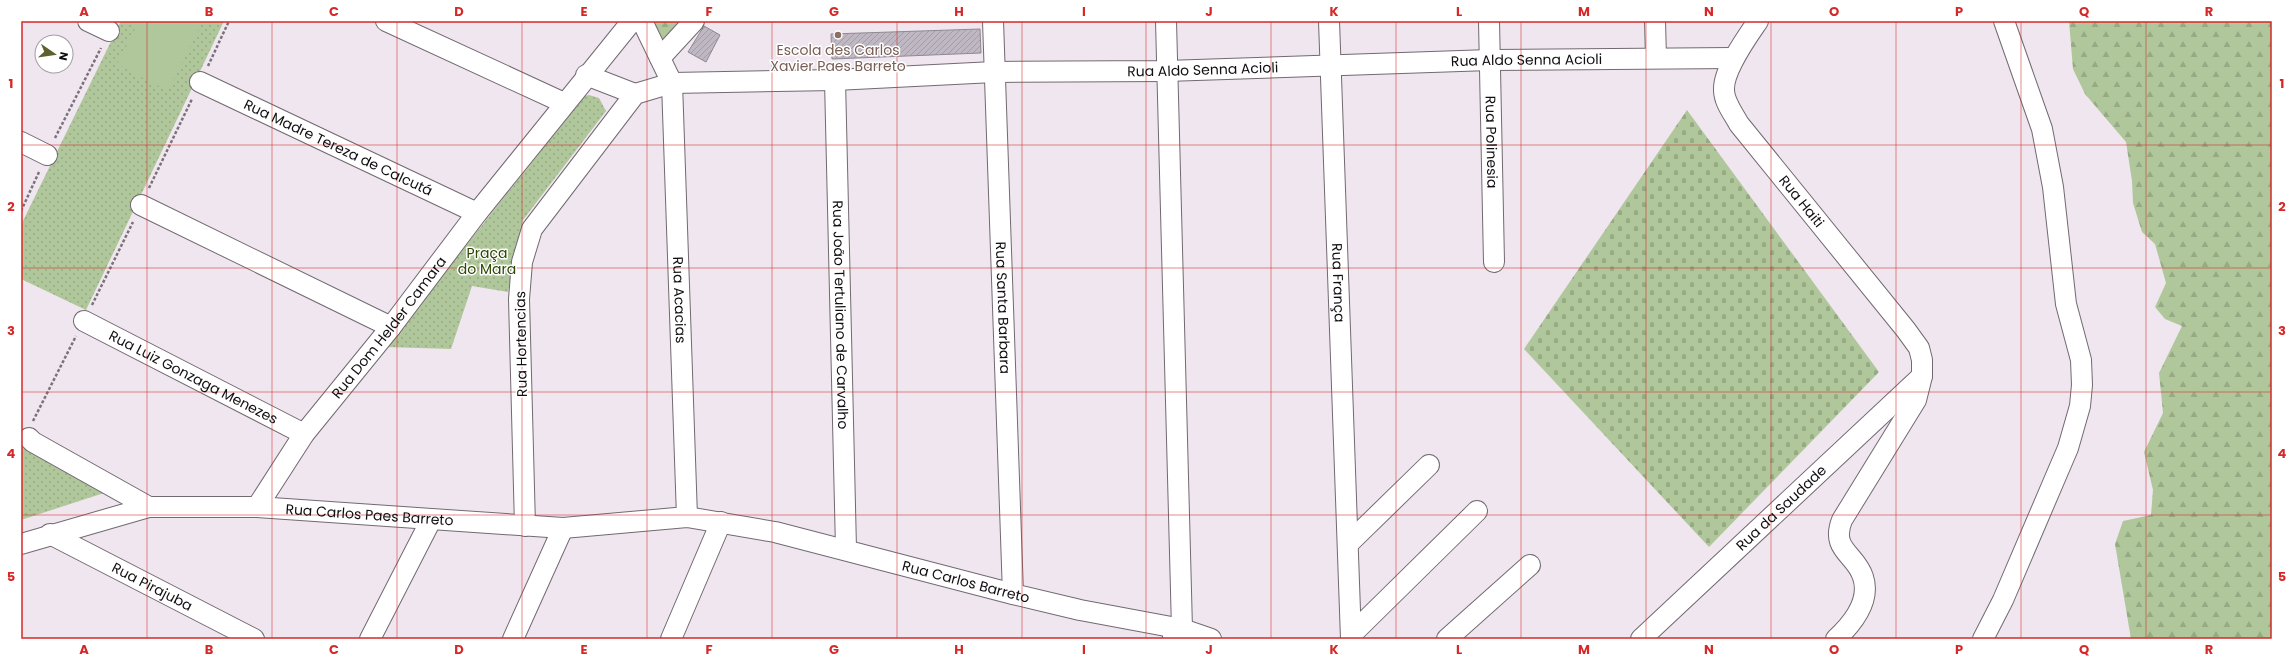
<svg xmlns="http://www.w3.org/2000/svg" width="2293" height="660" font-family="Poppins,sans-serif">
<defs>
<pattern id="grass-dots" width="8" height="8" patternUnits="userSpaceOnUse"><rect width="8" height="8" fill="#b0c79b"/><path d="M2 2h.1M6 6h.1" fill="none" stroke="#96aa84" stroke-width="1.8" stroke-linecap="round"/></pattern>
<pattern id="forest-firs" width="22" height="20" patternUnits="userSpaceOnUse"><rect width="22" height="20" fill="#b0c79b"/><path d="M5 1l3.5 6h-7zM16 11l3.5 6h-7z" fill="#96aa84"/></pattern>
<pattern id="cemetery-stones" width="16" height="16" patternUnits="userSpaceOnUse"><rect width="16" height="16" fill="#b0c79b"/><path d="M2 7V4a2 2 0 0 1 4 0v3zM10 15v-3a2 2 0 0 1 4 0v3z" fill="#96aa84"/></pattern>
<pattern id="building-hatch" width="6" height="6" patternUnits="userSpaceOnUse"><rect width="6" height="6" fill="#bfb8c3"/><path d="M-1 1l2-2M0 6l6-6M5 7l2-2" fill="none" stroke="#a39da6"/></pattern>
</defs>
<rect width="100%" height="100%" fill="#f0e6ef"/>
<path fill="url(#grass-dots)" d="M121 21H224L86 310 21 279V225Z
M589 95 599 98 606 111 523 220 508 292 472 286 451 349 386 347 584 96Z
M21 446 107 492 21 520Z"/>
<path fill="url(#forest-firs)" d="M650 21H685L669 42 656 39Z
M2069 21H2272V639H2131L2115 544 2123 521 2151 515 2153 490 2144 452 2163 413 2159 373 2182 326 2165 319 2155 307 2166 283 2155 244 2142 232 2133 203 2132 181 2126 142 2085 94 2073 69Z"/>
<path fill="url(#cemetery-stones)" d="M1687 110 1879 372 1709 547 1524 349Z"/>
<path fill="#b0c79b" d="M139 21H203L168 91 117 64Z"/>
<path fill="url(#building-hatch)" stroke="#8f8993" d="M704 26 720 35 706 62 688 52Z
M980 29 981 53 832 59 831 34Z"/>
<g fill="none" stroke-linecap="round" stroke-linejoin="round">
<g stroke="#726971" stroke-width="22">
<g id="minor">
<path d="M88 21 109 31"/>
<path d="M386 21 564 103"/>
<path id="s1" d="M642 21 672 83 687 517"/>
<path id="s2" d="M993 21 1013 594"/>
<path d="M1166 21 1182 629 1173 637"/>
<path id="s3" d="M1329 21 1351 639"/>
<path id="s4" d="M1489 21 1494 262"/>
<path d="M1655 21 1656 58"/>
<path id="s5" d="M1758 21C1747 37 1723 70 1724 90 1724 102 1733 113 1739 124L1906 330 1919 348 1922 360V376L1916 400 1842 520C1830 550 1856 554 1863 577 1871 601 1852 624 1836 639"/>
<path d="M660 58 694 21"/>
<path d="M586 75 635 94"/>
<path id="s6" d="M835 80 846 549"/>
<path id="s7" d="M200 82 477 213"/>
<path d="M21 142 47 155"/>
<path d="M141 205 391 327"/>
<path id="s8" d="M84 321 304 434"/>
<path d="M29 438 33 442 149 507"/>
<path id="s9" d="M257 507 304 434 391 327 477 213 632 21"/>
<path id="s10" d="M525 526 519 299 522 262 532 229 635 94 672 83 835 80 994 72 1166 71 1490 60 1733 58"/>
<path id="s11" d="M50 534 254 639"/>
<path id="s12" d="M21 544 149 507H257L563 528 687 517 775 532 1013 594 1080 610 1182 629 1211 639"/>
<path d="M1348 544 1429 465"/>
<path d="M1351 635 1477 511"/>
<path d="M370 639 431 520"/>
<path d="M513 639 563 528"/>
<path d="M671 639 721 522"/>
<path d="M1447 639 1530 565"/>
<path id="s13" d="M1641 639 1922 376"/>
<path d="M1983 639 2003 600 2068 448 2080 406 2082 385 2081 360 2066 304 2053 187 2042 129 2004 21"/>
</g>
</g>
<path stroke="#797379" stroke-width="2.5" stroke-dasharray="3 2" stroke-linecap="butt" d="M208 66 229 21
M55 138 101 48
M149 188 192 99
M21 211 39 172
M92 305 133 222
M33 421 76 336"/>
<use href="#minor" stroke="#fff" stroke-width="20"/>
</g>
<path fill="none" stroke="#d62828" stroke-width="1" stroke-opacity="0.55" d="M147 21V639M272 21V639M397 21V639M522 21V639M647 21V639M772 21V639M897 21V639M1022 21V639M1146 21V639M1271 21V639M1396 21V639M1521 21V639M1646 21V639M1771 21V639M1896 21V639M2021 21V639M2146 21V639M21 145H2272M21 268H2272M21 392H2272M21 515H2272"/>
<circle fill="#8d6e63" stroke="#fff" stroke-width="1.5" cx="838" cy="35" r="4"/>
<g text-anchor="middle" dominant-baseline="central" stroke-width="3" stroke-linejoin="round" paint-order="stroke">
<g font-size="14" fill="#785e54" stroke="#fff">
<text x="838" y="50">Escola des Carlos<tspan x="838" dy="16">Xavier Paes Barreto</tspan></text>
</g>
<g font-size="14" fill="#110e11" stroke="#fff">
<text stroke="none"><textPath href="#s10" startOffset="1362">Rua Aldo Senna Acioli</textPath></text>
<text stroke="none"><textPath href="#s10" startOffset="1038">Rua Aldo Senna Acioli</textPath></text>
<text stroke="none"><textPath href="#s4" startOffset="121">Rua Polinesia</textPath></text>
<text stroke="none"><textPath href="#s7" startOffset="153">Rua Madre Tereza de Calcutá</textPath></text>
<text stroke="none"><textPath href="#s5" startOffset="215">Rua Haiti</textPath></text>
<text stroke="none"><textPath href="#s3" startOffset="262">Rua França</textPath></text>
<text stroke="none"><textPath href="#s1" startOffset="286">Rua Acacias</textPath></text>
<text stroke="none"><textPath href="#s2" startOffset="287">Rua Santa Barbara</textPath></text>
<text stroke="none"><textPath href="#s6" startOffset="235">Rua João Tertuliano de Carvalho</textPath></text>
<text stroke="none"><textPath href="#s9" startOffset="223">Rua Dom Helder Camara</textPath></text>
<text transform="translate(521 344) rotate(-91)">Rua Hortencias</text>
<text stroke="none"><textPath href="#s8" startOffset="123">Rua Luiz Gonzaga Menezes</textPath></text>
<text stroke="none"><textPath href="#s13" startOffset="192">Rua da Saudade</textPath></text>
<text stroke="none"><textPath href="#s12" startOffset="354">Rua Carlos Paes Barreto</textPath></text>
<text stroke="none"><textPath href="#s12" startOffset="959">Rua Carlos Barreto</textPath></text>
<text stroke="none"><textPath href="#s11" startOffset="115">Rua Pirajuba</textPath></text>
</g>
<g font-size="14" fill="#2c4701" stroke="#fff">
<text x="487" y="253">Praça<tspan x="487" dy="16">do Mara</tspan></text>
</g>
</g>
<rect width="2293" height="660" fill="none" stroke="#ffffff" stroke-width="44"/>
<g transform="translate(54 54) rotate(103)"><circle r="19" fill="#ffffff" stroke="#a09fa0"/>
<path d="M0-3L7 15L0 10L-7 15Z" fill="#5e602d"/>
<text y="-6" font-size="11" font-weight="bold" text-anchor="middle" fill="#110e11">N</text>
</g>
<rect x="22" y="22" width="2249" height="616" fill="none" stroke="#d62828" stroke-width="1.5"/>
<g font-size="13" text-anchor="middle" font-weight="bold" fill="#d62828">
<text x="84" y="16">A</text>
<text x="209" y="16">B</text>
<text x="334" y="16">C</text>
<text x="459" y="16">D</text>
<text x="584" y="16">E</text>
<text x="709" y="16">F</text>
<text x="834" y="16">G</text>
<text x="959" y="16">H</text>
<text x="1084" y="16">I</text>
<text x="1209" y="16">J</text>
<text x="1334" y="16">K</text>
<text x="1459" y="16">L</text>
<text x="1584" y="16">M</text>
<text x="1709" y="16">N</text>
<text x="1834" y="16">O</text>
<text x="1959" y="16">P</text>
<text x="2084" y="16">Q</text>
<text x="2209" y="16">R</text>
<text x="11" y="88">1</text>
<text x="2282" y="88">1</text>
<text x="11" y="211">2</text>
<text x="2282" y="211">2</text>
<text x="11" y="335">3</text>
<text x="2282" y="335">3</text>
<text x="11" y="458">4</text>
<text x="2282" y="458">4</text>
<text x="11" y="581">5</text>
<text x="2282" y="581">5</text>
<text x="84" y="654">A</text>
<text x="209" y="654">B</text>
<text x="334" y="654">C</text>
<text x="459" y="654">D</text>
<text x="584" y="654">E</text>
<text x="709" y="654">F</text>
<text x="834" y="654">G</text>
<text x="959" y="654">H</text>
<text x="1084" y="654">I</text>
<text x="1209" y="654">J</text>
<text x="1334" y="654">K</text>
<text x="1459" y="654">L</text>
<text x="1584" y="654">M</text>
<text x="1709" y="654">N</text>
<text x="1834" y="654">O</text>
<text x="1959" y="654">P</text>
<text x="2084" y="654">Q</text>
<text x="2209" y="654">R</text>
</g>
</svg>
